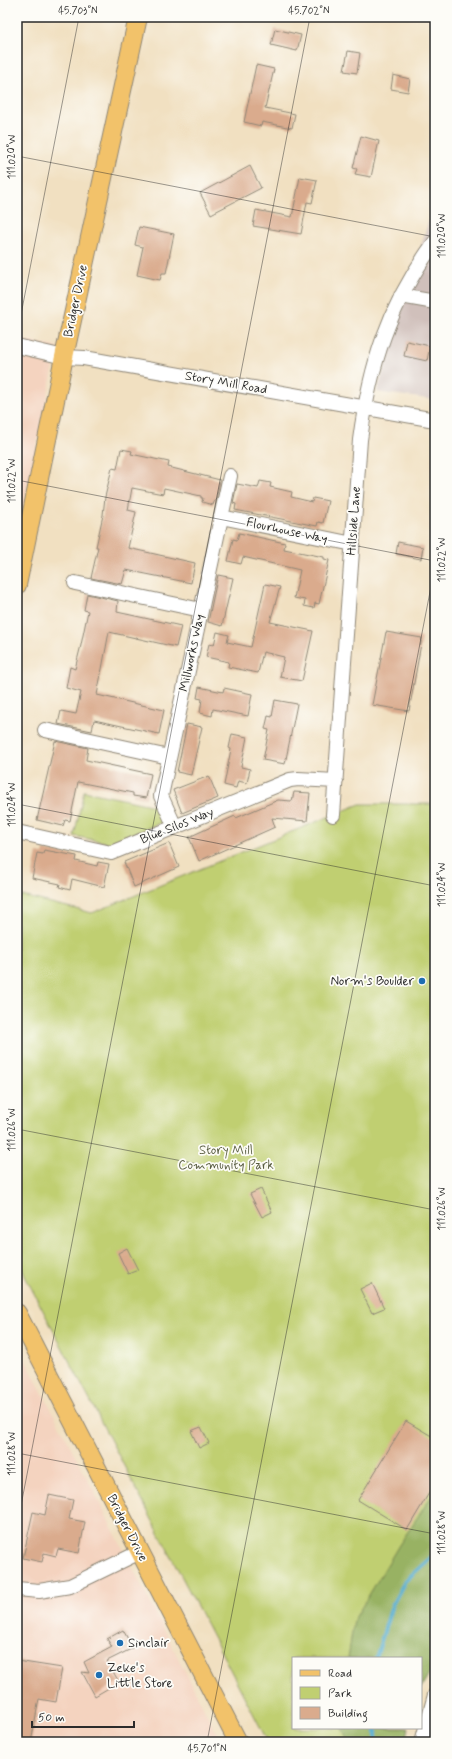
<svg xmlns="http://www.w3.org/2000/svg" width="452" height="1759" font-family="Mynerve,sans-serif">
<rect width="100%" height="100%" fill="#fdfcf7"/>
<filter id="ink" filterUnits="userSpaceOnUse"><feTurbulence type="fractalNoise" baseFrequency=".025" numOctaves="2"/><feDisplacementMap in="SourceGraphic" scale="8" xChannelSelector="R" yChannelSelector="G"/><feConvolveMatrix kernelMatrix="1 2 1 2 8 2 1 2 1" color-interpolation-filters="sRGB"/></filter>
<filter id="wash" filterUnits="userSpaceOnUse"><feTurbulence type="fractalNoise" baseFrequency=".012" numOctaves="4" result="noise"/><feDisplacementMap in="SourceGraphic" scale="16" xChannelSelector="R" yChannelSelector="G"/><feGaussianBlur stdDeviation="0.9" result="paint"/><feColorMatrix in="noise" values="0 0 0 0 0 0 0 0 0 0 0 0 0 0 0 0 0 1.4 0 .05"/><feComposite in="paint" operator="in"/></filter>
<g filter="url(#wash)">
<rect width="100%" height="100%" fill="#f1e0c1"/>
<path fill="#f4d3bf" d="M17 339 58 347 17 538Z
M17 1344 89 1482 221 1742H17Z"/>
<path fill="#d0c0bb" d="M434 203H435V400L377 392Z"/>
<path fill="#c0cf71" stroke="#767d4e" d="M84 791 155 806 163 822 109 843 74 836Z
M360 804H435V1651L421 1658H293V1728H406L403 1742H268L25 1276 17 1254V842L18 895 92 913Z"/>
<path fill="#98b263" stroke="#626e47" d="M435 1491V1663L421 1688V1658H348L354 1620 399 1545Z
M342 1728H409L406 1742H349Z"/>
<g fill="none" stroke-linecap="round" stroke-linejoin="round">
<path stroke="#4faacd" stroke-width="4" d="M376 1658 392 1605 405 1581 435 1554
M376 1742V1728"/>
</g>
<g id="blocks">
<path fill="#daab8d" d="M275 29 301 35 297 51 271 45Z
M348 51 360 53 357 73 344 71Z
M256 65 274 69 265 108 295 114 292 128 262 122 261 126 244 122Z
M393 75 410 79 408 92 391 89Z
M361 136 379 141 371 177 355 174 357 169 353 168Z
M250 166 261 188 211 214 200 193Z
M300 177 317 180 312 203 307 202 301 234 253 226 256 210 292 217Z
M139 227 174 234 166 273H162L160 280 137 275 143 247 135 245Z
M407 341 430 346 427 361 404 356Z
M121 449 132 451 131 454 169 462 168 467 220 480 216 500H215L213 505 202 502 203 498H201V496L164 488 163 494 132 488 128 510 136 512 128 548 195 563 191 583 126 570 122 584 91 578 98 547H96L103 515 105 497 112 468 117 469Z
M260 481 271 483 270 487 292 492 291 497 312 502 313 498 328 501 323 523 318 522 317 526 235 510 236 504 233 503 237 484 258 488Z
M239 533 285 543 284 549 324 557V559L329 560 319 604 315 603 314 608 304 606 305 600 294 598 300 570 243 557 241 564 228 561 233 539 237 540Z
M398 542 423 547 421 559 396 554Z
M218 575 233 578 222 626 208 622Z
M265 584 280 587 270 622 313 631 302 681 280 677 284 657 263 652 258 673 228 667 229 662 206 657 209 644 214 645 217 632 229 635 227 642 251 647Z
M87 594 118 601 117 612 181 626 176 647 109 632 97 695 164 710 159 734 94 720 92 731 58 724 61 711 76 714 81 692 66 688 70 667 75 669 81 645 88 611 84 610Z
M386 632 422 638 409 711 372 705Z
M199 687 223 692 224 688 252 694 248 716 213 709 212 716 200 713 202 699 197 698Z
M275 700 297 704 285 764 263 760 269 730 265 729 268 716 272 717Z
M187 724 202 727 191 775 177 772Z
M232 734 247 737 241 767 250 769 247 783 238 781 236 788 224 785 231 749 229 748Z
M55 741 88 748 86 760 151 774 146 798 133 796V793L78 782 70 821 65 820 63 826 37 820Z
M209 776 218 798 182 813 173 790Z
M294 792 310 793 307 821 272 818 275 827 199 861 189 837 235 816 236 818 278 800 292 801Z
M169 843 179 867 134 887 124 862Z
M44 850 77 856 76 861 97 866 98 862 109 864 104 887 72 879 70 890 59 887 60 884 32 878 37 853 43 854Z
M261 1189 272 1212 262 1217 250 1194Z
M127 1248 138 1270 128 1274 118 1253Z
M372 1283 384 1308 372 1313 360 1289Z
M406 1421 435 1438V1483L407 1530 358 1500Z
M201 1427 209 1443 199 1448 191 1431Z
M49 1495 73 1500 69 1519 85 1522 79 1553 58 1549 56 1556 44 1553 42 1562 23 1558 33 1512 45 1515Z
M123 1630 133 1648 107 1661 119 1682 95 1696 82 1672 89 1673 84 1662 112 1647 107 1639Z
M17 1661 62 1668 56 1702 39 1699 31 1742 17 1741Z"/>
</g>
</g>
<g filter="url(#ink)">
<use href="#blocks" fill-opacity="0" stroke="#8e8676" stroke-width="1"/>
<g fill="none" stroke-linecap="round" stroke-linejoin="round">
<g stroke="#8e8676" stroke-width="16">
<path id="minor" d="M401 296 435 302
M17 346 64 357 84 358 435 420
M221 517 353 544
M75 583 201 610
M45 730 169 757
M333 815 360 440C370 365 389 304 435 242
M175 827 161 796 230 476
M17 832 111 853 290 780 298 779 336 781
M17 1589 39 1591 70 1586 140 1552
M422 1742 435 1695"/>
</g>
<g stroke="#8e8676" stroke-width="20">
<path id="major" d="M17 585 64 357 138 17
M17 1313 238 1742"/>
</g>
<use href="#minor" stroke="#fff" stroke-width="14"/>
<use href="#major" stroke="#f2c26a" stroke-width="18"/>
</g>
</g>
<path fill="none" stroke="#2b2b2b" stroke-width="1" stroke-opacity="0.45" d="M17 156 435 237M17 335 79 17M17 480 435 561M17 804 435 886M17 1129 435 1210M17 1453 435 1534M17 1526 310 17M207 1742 435 566"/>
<g fill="#1f6fb2" stroke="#fdfcf7" stroke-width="1.5">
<circle cx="422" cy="981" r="4"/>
<circle cx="120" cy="1643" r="4"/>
<circle cx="99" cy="1675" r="4"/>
</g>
<g text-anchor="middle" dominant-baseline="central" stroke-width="3.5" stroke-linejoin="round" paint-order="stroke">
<g font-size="13" fill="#2b2b2b" stroke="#fdfcf7">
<text transform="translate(76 301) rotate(-78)">Bridger Drive</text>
<text transform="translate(226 383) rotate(10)">Story Mill Road</text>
<text transform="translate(354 521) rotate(-86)">Hillside Lane</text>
<text transform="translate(287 531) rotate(12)">Flourhouse Way</text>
<text transform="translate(192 653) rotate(-78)">Millworks Way</text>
<text transform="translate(177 826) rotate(-22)">Blue Silos Way</text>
<text transform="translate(127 1528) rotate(63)">Bridger Drive</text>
</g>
<g font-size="13" fill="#2b2b2b" stroke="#fdfcf7" text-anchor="start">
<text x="414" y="981" text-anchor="end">Norm's Boulder</text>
<text x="128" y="1643">Sinclair</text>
<text x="107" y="1668">Zeke's<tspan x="107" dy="15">Little Store</tspan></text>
</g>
<g font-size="13" fill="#585c40" stroke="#fdfcf7">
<text x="226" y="1150">Story Mill<tspan x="226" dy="15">Community Park</tspan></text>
</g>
</g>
<rect width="452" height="1759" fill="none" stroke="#fdfcf7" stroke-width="44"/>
<rect x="292" y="1657" width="130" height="72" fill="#fdfcf7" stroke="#a9a8a5"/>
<rect x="300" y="1670" width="20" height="6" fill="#f2c26a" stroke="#a9a8a5"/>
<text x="328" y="1677" font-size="12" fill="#2b2b2b">Road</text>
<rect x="300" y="1687" width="20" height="12" fill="#c0cf71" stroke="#a9a8a5"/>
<text x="328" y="1697" font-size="12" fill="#2b2b2b">Park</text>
<rect x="300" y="1707" width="20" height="12" fill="#daab8d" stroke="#a9a8a5"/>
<text x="328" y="1717" font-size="12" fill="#2b2b2b">Building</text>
<path d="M32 1721v6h102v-6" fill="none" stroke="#2b2b2b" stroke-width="2"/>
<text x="38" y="1721" font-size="12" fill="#2b2b2b" stroke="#fdfcf7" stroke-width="3" paint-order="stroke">50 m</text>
<rect x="22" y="22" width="408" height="1715" fill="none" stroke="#2b2b2b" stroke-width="1.5"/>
<g font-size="10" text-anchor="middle" fill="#2b2b2b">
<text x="78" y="14">45.703°N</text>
<text x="309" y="14">45.702°N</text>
<text transform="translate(11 157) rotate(-90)" y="4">111.020°W</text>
<text transform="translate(441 236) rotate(-90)" y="4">111.020°W</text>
<text transform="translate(11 481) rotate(-90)" y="4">111.022°W</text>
<text transform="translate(441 560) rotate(-90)" y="4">111.022°W</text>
<text transform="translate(11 805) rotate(-90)" y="4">111.024°W</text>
<text transform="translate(441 885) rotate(-90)" y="4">111.024°W</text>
<text transform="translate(11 1130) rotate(-90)" y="4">111.026°W</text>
<text transform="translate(441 1209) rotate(-90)" y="4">111.026°W</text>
<text transform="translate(11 1454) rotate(-90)" y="4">111.028°W</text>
<text transform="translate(441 1533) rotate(-90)" y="4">111.028°W</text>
<text x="207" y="1752">45.701°N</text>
</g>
</svg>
